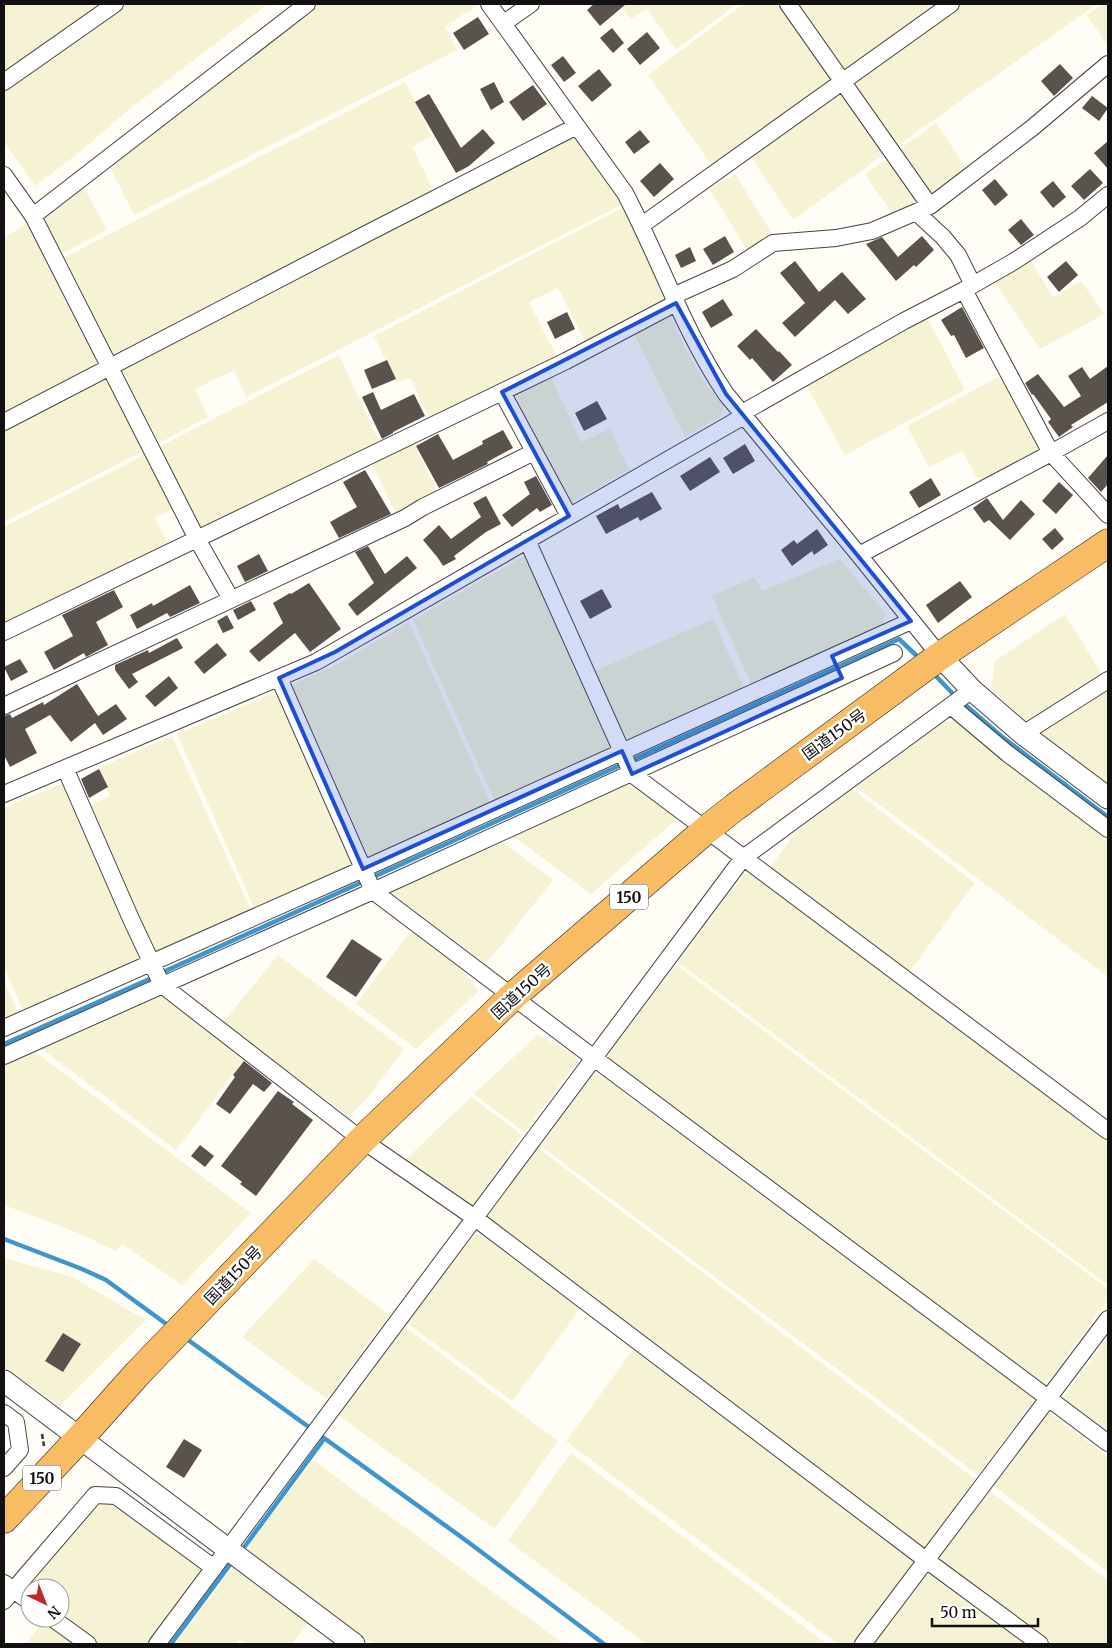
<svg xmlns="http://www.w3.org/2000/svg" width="1112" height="1648" font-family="Merriweather,'Noto Sans JP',serif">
<rect width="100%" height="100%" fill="#fffdf5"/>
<path fill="#f6f3d4" d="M4 4H102L4 73Z
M127 4H268L127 111 80 152 35 186 4 142V93Z
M319 4 478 5 445 26 457 50 134 215 110 167Z
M618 4H737L676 49 647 9 631 19Z
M744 4H782L832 80 712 166 648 75Z
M794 4H941L848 70H840Z
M962 4H1097L894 148 852 87 853 80Z
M1103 4H1108V46L1087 15Z
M405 82 432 136 412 147 435 193 115 358 65 257Z
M839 92 846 94 887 152 793 220 750 156Z
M936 123 967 169 939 190 928 194 897 151Z
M571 138 575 139 616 194 621 205 246 397 234 370 195 389 208 417 159 443 122 370Z
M890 157 919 204 893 215 865 174Z
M735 174 773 235 748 251 709 189Z
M83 186 107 230 62 254 44 218Z
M622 208 641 242 667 304 586 343 558 288 529 302 557 357 430 419 410 378 397 383 374 336Z
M27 223 99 362 98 369 4 416V238Z
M1031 261 1053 297 1081 281 1105 314 1040 349 994 281Z
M671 315 684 346 705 383 724 406 721 416 685 437 634 334Z
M927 317 965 390 845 455 806 385Z
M339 355 379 442 205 528 199 527 158 447Z
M1004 374 1044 447 980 483 962 451 929 467 907 426Z
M550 375 581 442 610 429 629 470 568 504 512 394Z
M102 377 109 379 145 450 4 522V428Z
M413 441 438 493 396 515 371 461Z
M146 454 174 509 155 518 169 545 4 625V527Z
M524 556H529L614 746 612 751 495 802 413 620Z
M840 559 885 613 883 626 752 686 712 596 754 577 762 591Z
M1065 614 1103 676 1028 723 991 689 995 661Z
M713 619 745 690 632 742 625 741 595 671Z
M409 622 491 804 372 859 368 856 292 685 338 664Z
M1108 687V783L1038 732Z
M271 694 279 697 352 863 351 868 255 910 177 734Z
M957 721 1007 762 1108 838V977L856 787 944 722Z
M172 736 252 912 160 953 155 951 89 806 110 796 98 768Z
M627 780 677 819 591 894 510 834Z
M65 782 144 957 25 1015 4 967V808Z
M852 789 975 883 910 971 769 869 795 833Z
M498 839 553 880 486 964 387 889Z
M751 873 1108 1140V1285L678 962 744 874Z
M410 932 460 968 479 991 416 1049 356 1004Z
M278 955 404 1049 367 1098 349 1116 222 1024Z
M676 965 1108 1289V1300L1045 1386 610 1059 609 1053Z
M4 981 20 1017 4 1024Z
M156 992 244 1059 176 1150 38 1046Z
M538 1034 575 1055 577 1063 524 1132 474 1094Z
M31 1049 251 1213 182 1285 122 1244 116 1251 78 1233 4 1205V1062Z
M600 1075 1035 1399 978 1475 541 1146 592 1076Z
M471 1097 522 1135 473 1205 466 1207 405 1160Z
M538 1148 975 1479 923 1550 485 1219Z
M480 1234 580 1309 512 1401 407 1323 473 1236Z
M4 1258 72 1277 146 1320 60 1406 4 1367Z
M314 1259 389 1315 327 1399 242 1337Z
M405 1327 558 1441 495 1529 338 1415Z
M1108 1337V1436L1061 1401Z
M633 1350 912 1559 914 1565 854 1644H838L566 1441Z
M1048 1412 1108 1457V1572L993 1485Z
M571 1453 827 1644H646L508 1541Z
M313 1460 564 1644H373L254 1557 248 1546Z
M988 1490 1108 1580V1644H1054L938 1559Z
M112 1499 204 1567 148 1644H98L60 1616V1588H30V1594L25 1590 24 1583 99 1501Z
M232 1568 308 1623 292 1644H246L239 1640 236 1644H175Z
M927 1573 1025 1644H873Z
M44 1620 76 1644H26Z"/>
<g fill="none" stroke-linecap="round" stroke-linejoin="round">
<path stroke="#3f96cf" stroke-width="4.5" d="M932 672 956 697
M962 702 1001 736 1108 817
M630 761 899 639 920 659
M161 973 623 764
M4 1044 154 977
M4 1239 82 1269 106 1280 169 1326
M184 1337 464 1539 604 1644
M245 1546 324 1439
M171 1644 229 1566"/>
</g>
<path fill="#5a524d" d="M594 4H626L600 26 587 10Z
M478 17 489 34 464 50 453 33Z
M612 28 624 43 613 53 600 38Z
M647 32 660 48 640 65 627 49Z
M563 56 576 73 564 82 551 65Z
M1060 64 1073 78 1054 96 1041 81Z
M599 69 612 85 592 102 578 86Z
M494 82 504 102 491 110 480 89Z
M533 85 547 104 523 121 509 102Z
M429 94 461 148 483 129 495 143 469 166 456 173 415 102Z
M1092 96 1108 108 1099 121 1082 108Z
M640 130 650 142 634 154 625 142Z
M1108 141V169L1094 153Z
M660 163 674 179 654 197 640 181Z
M1090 169 1103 183 1084 200 1071 186Z
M995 179 1008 195 995 206 982 190Z
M1053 181 1066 197 1053 208 1040 192Z
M1021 219 1034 235 1021 245 1008 230Z
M725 236 734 252 713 265 703 249Z
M922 236 934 250 916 267 914 265 896 281 866 244 882 237 898 257Z
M690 247 696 261 681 268 675 255Z
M795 261 819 292 842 272 866 299 848 314 835 300 795 337 782 323 805 303 780 273Z
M1066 261 1078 275 1059 292 1047 277Z
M723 299 733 315 711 328 702 312Z
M962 307 984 348 966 358 954 335 951 336 941 320Z
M567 312 575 329 555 339 547 322Z
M756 329 778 352 779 351 792 365 773 382 752 358 750 360 737 346Z
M387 360 396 379 372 389 364 370Z
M1108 366V402L1071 425 1073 427 1059 437 1048 422 1051 419 1033 394 1032 395 1025 383 1038 374 1064 407 1081 396 1068 376 1082 367 1090 379Z
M373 392 381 410 414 394 425 416 393 432V433L382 439 362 397Z
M597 401 607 419 584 431 575 413Z
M503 430 513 448 487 462 488 464 439 488 416 446 438 434 453 460 483 444 482 441Z
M745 444 755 461 733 474 723 458Z
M1108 455V484L1101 492 1088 478Z
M710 457 720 472 690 491 680 476Z
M365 470 391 514 339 538 330 522 357 507 343 482Z
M536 476 552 505 540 512 537 508 512 527 502 515 530 494 524 482Z
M931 478 941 495 919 508 909 492Z
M1059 482 1073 495 1056 514 1042 501Z
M652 492 662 509 640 521 638 517 606 534 596 516 618 504 620 509Z
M486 496 501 524 486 532 454 556 456 559 443 566 438 558 423 540 439 525 451 539 481 517 473 503Z
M987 498 1003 520 1021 500 1035 514 1010 540 989 520 984 523 973 508Z
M1055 528 1064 539 1052 550 1042 539Z
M817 529 828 545 814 555 812 551 792 566 781 550 794 540 797 544Z
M368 546 385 574 407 556 417 568 357 616 348 604 374 583 355 552Z
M259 554 268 571 245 582 237 566Z
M960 581 972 597 938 623 926 605Z
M309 583 341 629 310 652 295 633 259 662 249 651 283 623 273 603 290 593 291 594Z
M190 585 200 603 170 617 167 613 137 629 130 615 152 603 153 606Z
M602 589 612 607 590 619 580 601Z
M114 590 123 607 96 622 108 645 86 657 84 653 54 670 44 652 73 636 62 615Z
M251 601 256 610 238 620 233 610Z
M227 615 234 628 223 633 217 621Z
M177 638 183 648 132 674 138 682 129 689 115 670V665L148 650 149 653Z
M217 643 227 655 204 674 194 662Z
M20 659 28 672 11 681 4 667Z
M169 676 178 688 155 707 145 696Z
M77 684 98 716 116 704 127 719 103 735 95 723 71 742 50 715 25 729 37 753 10 767 4 755V716L10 714 12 718 43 702 44 705Z
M99 769 108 787 89 798 81 779Z
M352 939 382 959 356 997 326 977Z
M244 1061 272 1083 264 1092 253 1084 230 1114 216 1104 235 1077 233 1075Z
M278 1091 294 1102 292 1104 313 1120 256 1196 240 1184 242 1182 221 1166Z
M200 1145 214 1156 205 1167 191 1156Z
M63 1333 81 1344 63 1372 45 1361Z
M184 1439 202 1450 184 1478 166 1467Z"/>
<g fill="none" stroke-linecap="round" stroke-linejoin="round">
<g stroke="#444" stroke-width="18">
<path id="minor" d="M489 4 625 193C660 260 684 332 726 394L859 555 940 656
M788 4 930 206
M504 23 531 4
M4 82 115 4
M4 175 33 216 197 539 231 599
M916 212 943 237 958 255 973 285
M33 216 307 4
M642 225 951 4
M964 290 1051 453 1108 515
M673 296 733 269 773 243 836 238 872 231 930 206 1032 128 1108 64
M502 392 569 516
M742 413 904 321 964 290 1013 262 1080 218 1108 195
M4 422 366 234 577 126
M527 540 632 774 1108 1131
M859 555 1051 453 1108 421
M4 632 566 361 676 303
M279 678 373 891 594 1058 1108 1443
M4 706 405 518 423 507 534 452
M951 706 1008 754 1108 829
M1023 734 1108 680
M65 768 131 919 162 985 362 1140 475 1218 926 1560 1040 1644
M4 794 316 662 744 416
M4 1028 363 869 911 621
M4 1056 373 891 894 653
M4 1413 16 1422 20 1450 4 1468
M4 1583 30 1602
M4 1601 95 1495 116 1496 214 1568
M52 1618 88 1644
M157 1644 743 858 972 690
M863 1644 1108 1319"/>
</g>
<g stroke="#444" stroke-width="23">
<path id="tertiary" d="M940 656 972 690 1023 734 1108 798
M4 1381 354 1644"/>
</g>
<g stroke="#222" stroke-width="29">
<path id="trunk" d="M4 1519 80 1438 138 1373 362 1140 512 997 706 830 735 807 940 656 1108 543"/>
</g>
<path stroke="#333" stroke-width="2.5" stroke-dasharray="5 2.5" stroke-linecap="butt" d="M42 1434 44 1446"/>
<use href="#minor" stroke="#fff" stroke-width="16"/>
<use href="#tertiary" stroke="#fff" stroke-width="21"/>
<use href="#trunk" stroke="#f7bc64" stroke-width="28"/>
</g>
<path fill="#1d4ed8" fill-opacity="0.2" stroke="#1d4ed8" stroke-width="4" stroke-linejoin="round" d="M676 303 726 394 911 621 832 656 842 678 632 774 622 751 363 869 279 678 335 652 569 516 502 392Z"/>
<g text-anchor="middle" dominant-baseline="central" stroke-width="5" stroke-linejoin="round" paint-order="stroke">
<g fill="#fff" stroke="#585858" stroke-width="1">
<rect x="610" y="884.5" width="38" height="25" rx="4"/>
<rect x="23" y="1465.5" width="38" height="25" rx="4"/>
</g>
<g font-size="15" font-weight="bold" fill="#111">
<text x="629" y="897">150</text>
<text x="42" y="1478">150</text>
</g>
<g font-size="16" fill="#111" stroke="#fff">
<text transform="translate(834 734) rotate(-36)">国道150号</text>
<text transform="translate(521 991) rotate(-42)">国道150号</text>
<text transform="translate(233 1275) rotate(-46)">国道150号</text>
</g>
</g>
<rect width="1112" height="1648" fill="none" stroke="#111111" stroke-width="10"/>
<g transform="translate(45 1603) rotate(137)"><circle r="24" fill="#ffffff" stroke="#a0a0a0"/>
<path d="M0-4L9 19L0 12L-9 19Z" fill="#c4262e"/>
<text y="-8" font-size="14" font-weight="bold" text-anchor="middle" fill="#111111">N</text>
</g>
<path d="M932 1618v8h106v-8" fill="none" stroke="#111111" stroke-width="2.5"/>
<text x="940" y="1618" font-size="15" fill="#111111" stroke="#ffffff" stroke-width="4" paint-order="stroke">50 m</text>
</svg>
